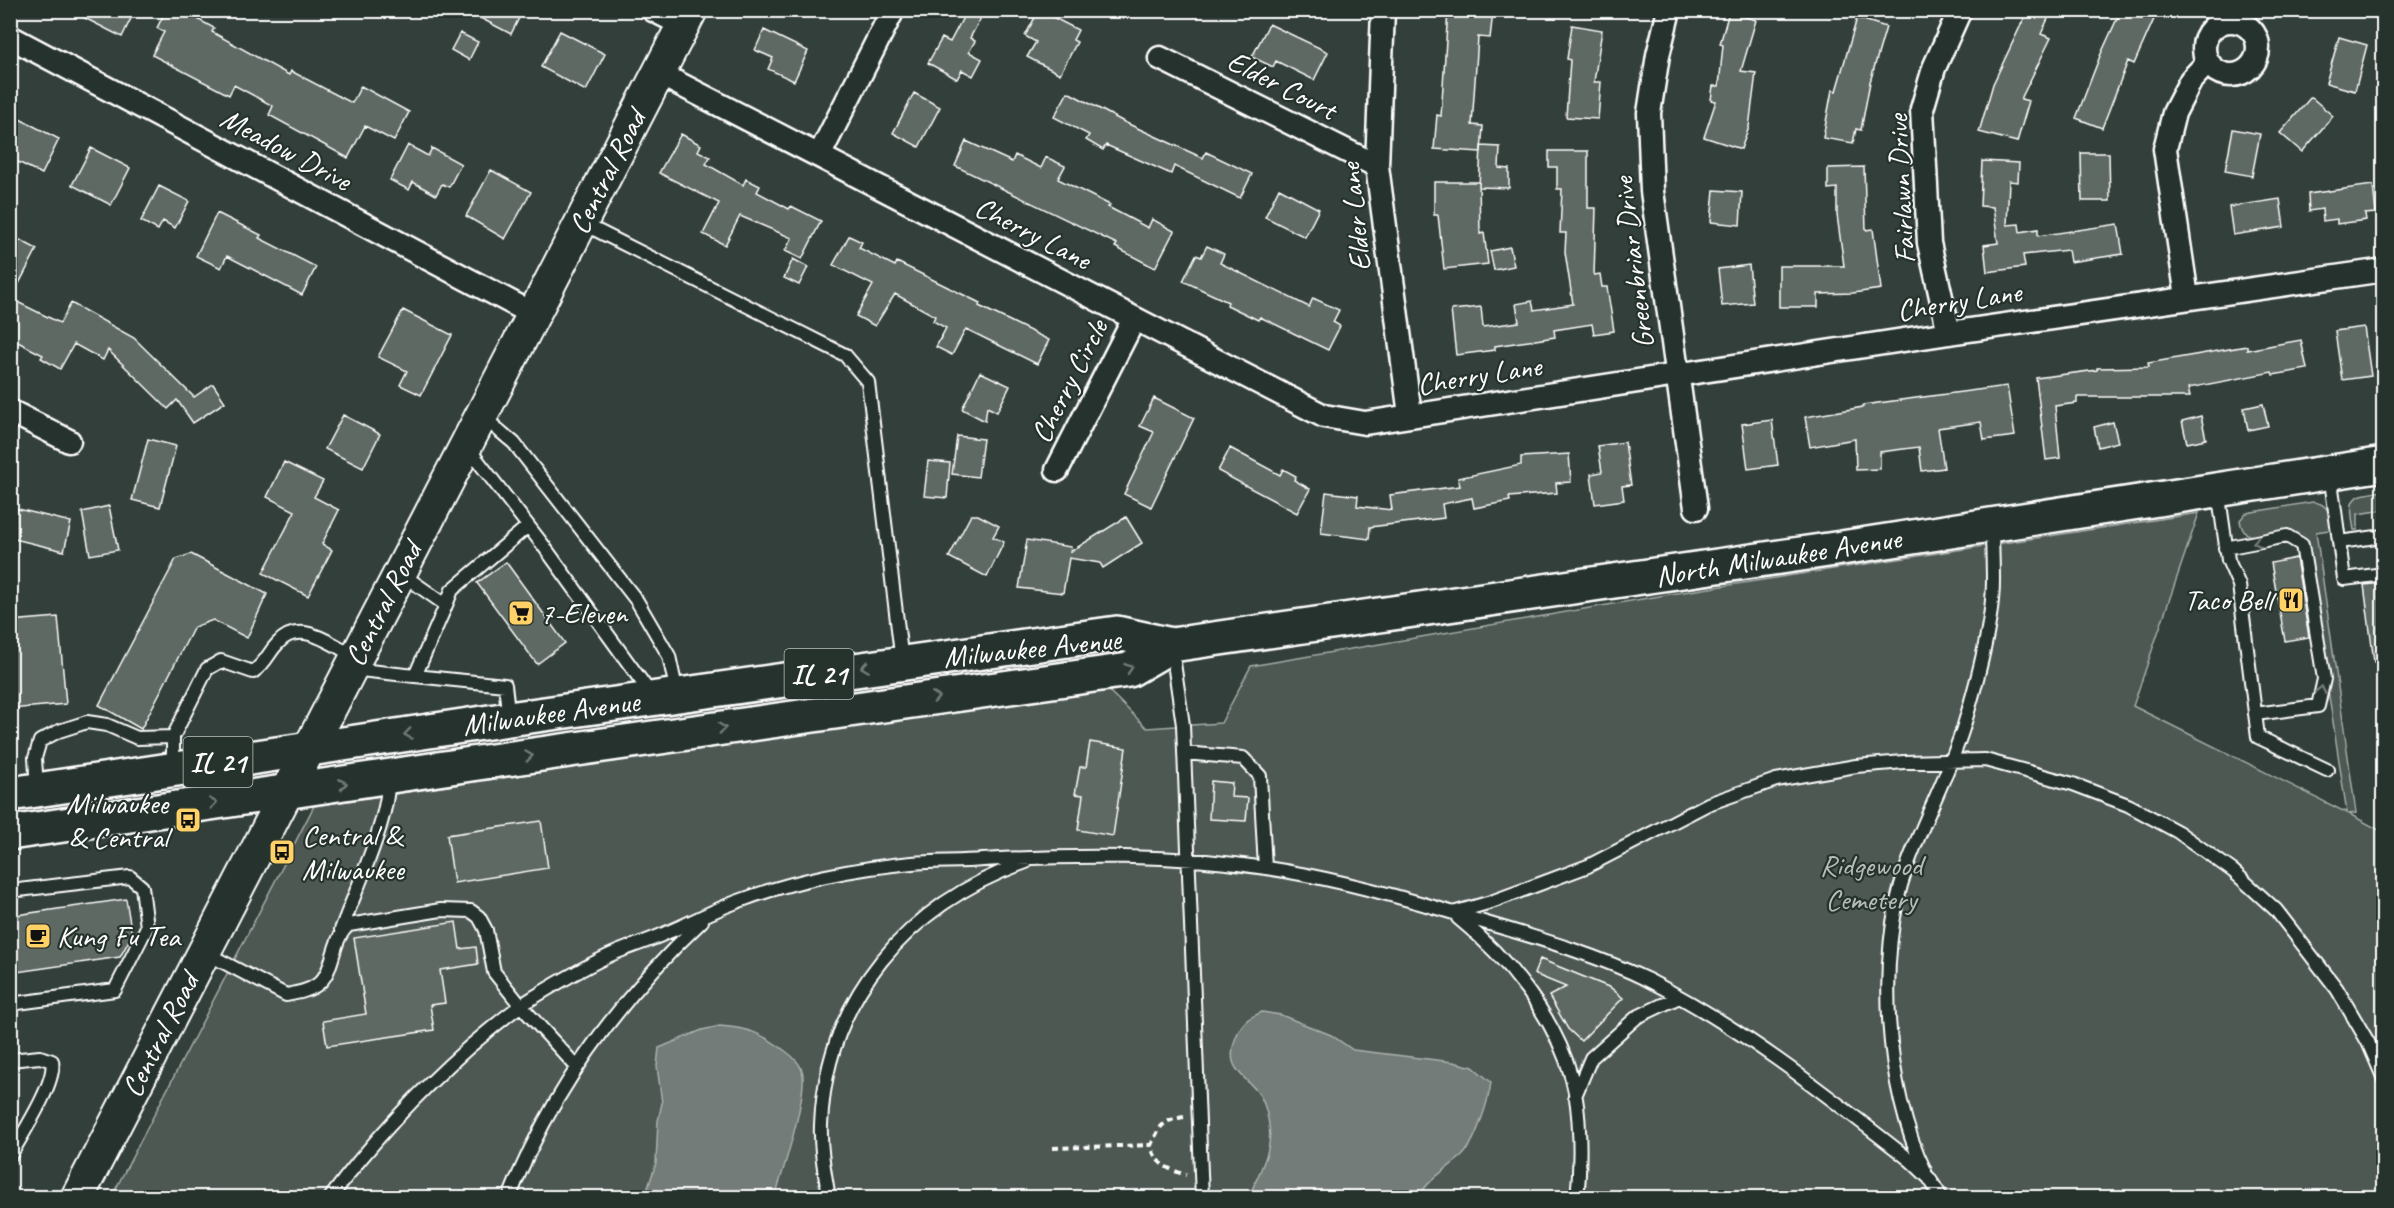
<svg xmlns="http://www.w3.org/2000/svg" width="2394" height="1208" font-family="Caveat,sans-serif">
<rect width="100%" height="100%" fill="#333f3a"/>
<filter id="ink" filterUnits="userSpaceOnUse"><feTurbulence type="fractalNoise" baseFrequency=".0167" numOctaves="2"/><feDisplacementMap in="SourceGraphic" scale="12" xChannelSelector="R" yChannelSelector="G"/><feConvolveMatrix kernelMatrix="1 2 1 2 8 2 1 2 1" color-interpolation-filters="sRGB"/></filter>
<g filter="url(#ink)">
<path fill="#4d5853" stroke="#a6aca9" stroke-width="1.5" d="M2383 491V510L2358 514V530H2354C2348 496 2351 496 2383 491Z
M2313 502C2327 503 2335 517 2329 530L2316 532 2356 813 2349 814 2383 832V1197L111 1198 314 806 1106 688 1147 728 1221 723 1251 666 1677 593 2199 513 2133 706 2347 813 2306 546 2281 531C2264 534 2243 545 2240 520L2246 513Z"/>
<path fill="#737b78" stroke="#abb0ae" stroke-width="1.5" d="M1262 1012 1281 1015 1331 1035 1353 1050 1453 1062 1473 1067 1491 1082C1489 1100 1475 1144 1462 1156 1446 1170 1428 1179 1419 1197H1251V1192C1266 1158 1277 1142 1264 1104 1259 1088 1244 1081 1236 1068 1227 1055 1236 1031 1246 1021 1250 1017 1256 1015 1262 1012Z
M720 1026C748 1028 761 1033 784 1050 791 1055 799 1061 802 1070 809 1092 782 1173 775 1197H645L656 1163 658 1121 662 1103 657 1066 659 1048 702 1030Z"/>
<path fill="#5f6964" stroke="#fff" stroke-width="1.5" d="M69 10H135L122 37Z
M166 10H204L199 20 214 28 212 32 289 75 291 71 352 103 361 86 409 112 394 141 365 126 348 158 269 115 273 106 234 85 229 95 152 55 164 32 157 28Z
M465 10H523L511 34Z
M967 10H985L970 38 975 41 969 52 982 59 973 76 962 70 957 79 928 63 942 38 950 42Z
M1039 10 1078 30 1073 40 1077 42 1060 74 1027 57 1036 42 1025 36Z
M1448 10 1493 12 1490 38 1478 37 1472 125 1483 126 1481 152 1434 149 1437 115 1441 116Z
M2028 10H2052L2041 34 2051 38 2021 99 2029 101 2017 142 1979 132 1993 84Z
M2121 10H2136L2154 19 2134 64 2128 61 2102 128 2076 118 2100 56Z
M1729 12 1756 20 1741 71 1756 73 1749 127 1741 149 1704 137 1716 101 1711 100 1713 86H1719L1723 45 1720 44Z
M1857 18 1886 27 1870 82 1861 130 1856 129 1853 143 1823 138 1832 90 1836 91Z
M1269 24 1328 52 1314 80 1276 61 1273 67 1252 57Z
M1572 25 1602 30 1594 82H1601L1598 119 1566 117 1570 60 1567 59Z
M764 30 808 51 794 81 768 69 773 58 755 50Z
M560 31 605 54 586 91 541 67Z
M460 33 478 42 469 60 451 50Z
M2339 37 2367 45 2355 91 2326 83Z
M1068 92 1124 122 1203 158 1206 152 1252 174 1240 198 1174 166 1171 174 1106 145 1103 150 1086 140 1089 135 1054 117Z
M914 93 940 107 919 147 893 133Z
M2311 97 2333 116 2302 152 2280 133Z
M10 114 59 139 42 174 10 158Z
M2233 129 2260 134 2252 176 2225 171Z
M681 134 701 145 698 151 710 157 706 164 743 185 746 179 760 186 757 192 789 209 791 206 821 221 802 259 785 251 792 238 740 216 725 245 703 234 719 203 659 173Z
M966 141 1012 162 1015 155 1041 168 1046 157 1065 166 1058 179 1110 205 1108 207 1148 228 1152 219 1174 231 1155 268 1115 247 1117 244 955 166Z
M408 145 428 156 432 148 461 164 449 187 442 184 436 195 413 182 409 190 390 180Z
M1481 146 1500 147 1499 168 1509 169V188L1479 187Z
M91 148 130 168 111 205 72 185Z
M1549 151H1588V208H1596L1594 275 1600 274 1602 287H1607L1614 331 1594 334 1592 324 1554 330 1555 337 1495 346V350L1456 355 1451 310 1481 307 1483 327 1519 322 1516 304 1532 301 1534 310 1573 304 1565 252 1566 233H1560L1562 189H1557V167H1549Z
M2081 153H2109L2110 201H2082Z
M1982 161 2019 163 2018 182 2009 181 2007 225 2019 224 2020 232 2038 229V236L2118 224 2123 254 2070 262 2068 250 2023 255 2025 267 1987 272 1984 245 1998 243 1993 207 1980 206Z
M1864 167 1866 230 1873 229 1881 289 1853 293 1818 294V307H1779V266H1844L1837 215V188L1828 189V168Z
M491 170 531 192 505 239 466 216Z
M1434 182H1479L1480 234 1484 233 1488 264 1444 269 1438 215H1434Z
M2373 185 2376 213 2365 214 2366 220 2337 224V219L2323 221 2322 209 2309 211 2308 194Z
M159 186 189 201 175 228 163 221 158 230 141 221Z
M1279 188 1319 209 1305 237 1265 217Z
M1714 190 1742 192 1740 225 1711 222Z
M2280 199 2284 227 2233 235 2229 207Z
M217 213 261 235 259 238 316 267 302 295 227 256 221 268 196 256Z
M849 236 862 242 859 248 895 266 897 262 980 303 979 306 1049 340 1037 364 966 329 952 355 936 347 946 328 933 321 935 316 895 294 875 326 856 316 873 285 833 265Z
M16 238 37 249 11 299 60 323 71 303 134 338 194 397 213 384 225 402 193 423 177 400 168 409 108 350 103 360 74 344 60 369 41 358 43 355 10 338V248Z
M1207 246 1224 254 1220 263 1309 307 1313 298 1339 310 1333 322 1340 326 1328 350 1260 317 1258 320 1227 305 1228 302 1183 281 1196 255 1201 257Z
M1510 247 1514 266 1494 270 1490 251Z
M793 259 808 267 799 285 784 278Z
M1749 265 1753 303 1722 306 1718 269Z
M403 310 452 335 421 395 400 385 407 371 378 357Z
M2364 327 2371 376 2342 380 2335 331Z
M2301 340 2307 369 2273 375 2272 372 2188 388 2190 397H2077V403L2055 406 2060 458 2046 460 2036 378 2097 370V368L2149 367 2148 363 2247 346V350Z
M980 372 1010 386 997 412 987 407 985 421 962 409Z
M2007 386 2015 436 1984 440 1981 422 1938 428 1944 468 1922 471 1919 447 1880 452V469L1856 470 1855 439 1810 447 1805 417 1863 407V405Z
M1154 398 1194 418 1151 507 1124 494 1154 432 1140 426Z
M2263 404 2268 426 2248 430 2244 408Z
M343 415 380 434 363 468 325 449Z
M2201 416 2206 439 2187 443 2182 421Z
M1772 420 1778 465 1748 469 1742 424Z
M2113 422 2118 442 2098 447 2094 427Z
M957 436 983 439 978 477 952 474Z
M148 439 176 446 160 507 132 500Z
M1625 442 1631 485 1622 486 1624 500 1595 504 1591 474 1602 472 1598 446Z
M1230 448 1280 475 1283 469 1296 476 1294 480 1310 489 1297 513 1218 471Z
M1569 454 1571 482 1556 483 1557 493 1509 497 1510 501 1474 508 1472 498 1442 504 1444 518 1370 527 1369 539 1321 533 1326 492 1358 496 1357 506 1392 510 1390 495 1460 486 1458 478 1521 465V457Z
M928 461 950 463 947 498 924 496Z
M284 462 323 481 314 497 339 510 322 544 332 550 308 596 263 573 295 511 267 497Z
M109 506 118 550 90 555 82 512Z
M10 507 71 522 64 551 10 538Z
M971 515H978L999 526 993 537 1004 542 987 577 949 557Z
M1126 517 1142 543 1103 568 1100 563 1069 558 1063 593 1019 588 1027 540 1071 547 1070 552Z
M191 554 267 594 247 638 213 620 194 627 141 729 99 705 176 559Z
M2296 558 2309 637 2285 641 2271 563Z
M506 562 565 643 537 664 477 583Z
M2384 583V661L2374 662 2364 585Z
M58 617 66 704 10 709V621Z
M1090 742 1126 748 1113 836 1078 830 1083 795 1075 794 1080 767H1086Z
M1211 781 1232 783 1231 797 1248 798 1246 821 1209 819Z
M541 821 548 868 454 883 447 835Z
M126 899 132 935 120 957 10 973V916Z
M456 922 460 949 476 947 478 964 440 970 445 1003 430 1005 434 1030 327 1046 323 1021 366 1014 354 938Z
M1540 959 1611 988 1623 998 1581 1041 1568 1029 1549 996 1566 987 1534 974Z"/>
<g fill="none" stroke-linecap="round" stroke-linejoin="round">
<g stroke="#fff" stroke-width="16">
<path id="lane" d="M582 223 845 355 868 382 902 662
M483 417 514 443 637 601 669 656 677 693
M468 448 543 545 653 697
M2330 473 2344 579 2384 574
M2218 490 2228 560 2239 585 2258 737 2327 770
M2339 542 2384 536
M2225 548 2287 536 2302 545 2324 679 2318 706 2255 714
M446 605 452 590 528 526
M1172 649 1183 725 1202 1198
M351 669 415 676 446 605 400 573
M415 676 505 685 509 719
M1184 753 1243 758 1260 776 1265 868
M173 768V737L207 669 221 661 253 672C268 661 267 654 278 643 300 618 333 645 356 657
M37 789 35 758 40 741 59 731 87 722 107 725 137 738 173 737
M10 891 130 877 142 887 147 927 115 990 10 1004
M1453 913 1491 902 1588 866 1708 804 1776 780 1856 766 1904 762 1985 760 2073 784 2128 805 2178 832 2233 871 2276 910 2337 989 2368 1042 2384 1079
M1458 918C1507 957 1556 1018 1572 1079 1581 1112 1581 1164 1577 1198
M341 930C355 891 390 818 388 779
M204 952 286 995C297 993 309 991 318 984 335 971 331 939 349 925L441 910 471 911 479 917 486 930 494 972 521 1006 576 1066
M10 1060 40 1057 52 1061C57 1082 21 1136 10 1156
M1575 1096 1591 1058 1637 1017 1679 997
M1925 1171C1885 1090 1876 955 1906 869 1923 820 1950 773 1965 722 1977 681 1993 623 1993 580 1993 562 1992 544 1992 526
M330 1198C371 1143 416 1094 468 1048 486 1033 504 1017 523 1004 550 987 579 970 608 956 627 947 647 942 666 933 690 923 714 910 739 901 791 881 856 868 912 863 935 861 959 862 983 860 1077 855 1172 854 1266 868 1327 877 1387 893 1447 911 1514 932 1584 949 1648 980 1743 1028 1827 1095 1910 1160L1929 1178 1942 1198
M509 1198C551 1091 619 999 702 921
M829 1198C825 1174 820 1150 821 1125 826 997 908 904 1026 862"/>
</g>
<g stroke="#fff" stroke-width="27">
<path id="street" d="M653 10 683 25
M1383 10 1377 166 1410 415
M1669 10 1658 55 1649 113 1652 191 1696 508
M2204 48a27 27 0 1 1 54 0a27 27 0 1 1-54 0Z
M10 37 533 314
M1160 58 1377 166
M658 73 1324 416 1365 423 1949 333 2384 270
M819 156 893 10
M2187 297 2165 149 2174 113 2191 80 2208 62
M1949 333 1929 243 1922 109 1934 68 1960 10
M10 411 69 441
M1057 470 1134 319"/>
</g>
<g stroke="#fff" stroke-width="36">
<path id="secondary" d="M77 1198 691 10"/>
</g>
<g stroke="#fff" stroke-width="38">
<path id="primary" d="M10 794 509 719 1117 633 1172 645 1206 640 1835 549 2384 464
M10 833 471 764 1129 670 1172 645"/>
</g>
<path stroke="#fff" stroke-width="4" stroke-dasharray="6 4.5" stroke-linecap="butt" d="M1184 1117C1161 1121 1161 1125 1151 1145 1155 1164 1168 1169 1186 1175
M1053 1148 1151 1145"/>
<use href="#lane" stroke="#26332d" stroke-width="12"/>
<use href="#street" stroke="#26332d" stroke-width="22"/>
<use href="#secondary" stroke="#26332d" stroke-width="32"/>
<use href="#primary" stroke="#26332d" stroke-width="33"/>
</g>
<defs><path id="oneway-chevron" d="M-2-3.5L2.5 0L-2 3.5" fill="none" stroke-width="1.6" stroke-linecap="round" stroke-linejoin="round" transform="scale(1.5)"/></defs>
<g stroke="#727a76">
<use href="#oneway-chevron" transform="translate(2257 542) rotate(169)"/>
<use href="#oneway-chevron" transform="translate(865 667) rotate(172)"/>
<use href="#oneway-chevron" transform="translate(1129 668) rotate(-19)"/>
<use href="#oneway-chevron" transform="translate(2321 690) rotate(-78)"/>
<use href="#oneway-chevron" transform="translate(936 697) rotate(-8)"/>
<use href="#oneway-chevron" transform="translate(722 728) rotate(-8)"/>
<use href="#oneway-chevron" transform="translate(408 734) rotate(172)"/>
<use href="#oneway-chevron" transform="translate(529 756) rotate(-8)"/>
<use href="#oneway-chevron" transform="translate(343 784) rotate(-9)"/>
<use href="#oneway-chevron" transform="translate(213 803) rotate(-8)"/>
</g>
</g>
<defs>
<g id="restaurant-square" transform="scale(1.35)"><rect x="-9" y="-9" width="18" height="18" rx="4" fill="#ffd166" stroke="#26332d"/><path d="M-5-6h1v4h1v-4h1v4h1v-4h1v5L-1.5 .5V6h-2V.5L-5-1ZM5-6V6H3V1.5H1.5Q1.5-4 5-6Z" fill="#111"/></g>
<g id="supermarket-square" transform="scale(1.35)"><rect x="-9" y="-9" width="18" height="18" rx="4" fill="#ffd166" stroke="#26332d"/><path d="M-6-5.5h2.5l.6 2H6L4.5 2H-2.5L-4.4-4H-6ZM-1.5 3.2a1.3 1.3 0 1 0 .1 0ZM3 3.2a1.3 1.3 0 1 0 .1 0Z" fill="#111"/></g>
<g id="bus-square" transform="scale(1.35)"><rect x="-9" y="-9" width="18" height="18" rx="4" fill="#ffd166" stroke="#26332d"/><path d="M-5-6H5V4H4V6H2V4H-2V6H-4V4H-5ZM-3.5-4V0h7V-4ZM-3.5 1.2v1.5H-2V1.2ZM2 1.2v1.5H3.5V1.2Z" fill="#111"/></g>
<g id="cafe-square" transform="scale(1.35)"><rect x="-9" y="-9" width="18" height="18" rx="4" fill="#ffd166" stroke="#26332d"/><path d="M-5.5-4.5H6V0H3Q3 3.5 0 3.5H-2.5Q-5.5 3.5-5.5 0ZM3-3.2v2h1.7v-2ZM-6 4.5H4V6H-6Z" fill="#111"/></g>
</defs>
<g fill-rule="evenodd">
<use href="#restaurant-square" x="2291" y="600"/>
<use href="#supermarket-square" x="521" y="613"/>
<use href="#bus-square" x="188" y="820"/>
<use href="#bus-square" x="282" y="852"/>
<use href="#cafe-square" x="38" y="936"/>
</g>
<g text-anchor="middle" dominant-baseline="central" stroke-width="4.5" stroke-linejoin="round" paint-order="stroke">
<g fill="#26332d" stroke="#bec2c0" stroke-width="1.5">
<rect x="784.5" y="649" width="69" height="50" rx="4.5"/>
<rect x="183.5" y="737" width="69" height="50" rx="4.5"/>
</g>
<g font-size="28" font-weight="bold" fill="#fff">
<text x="819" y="674">IL 21</text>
<text x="218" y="762">IL 21</text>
</g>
<g font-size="30" fill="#fff" stroke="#26332d">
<text transform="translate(1282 85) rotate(27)">Elder Court</text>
<text transform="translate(286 149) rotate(28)">Meadow Drive</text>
<text transform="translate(607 172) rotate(-63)">Central Road</text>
<text transform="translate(1901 189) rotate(-93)">Fairlawn Drive</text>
<text transform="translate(1355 217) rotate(-96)">Elder Lane</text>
<text transform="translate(1033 233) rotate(27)">Cherry Lane</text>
<text transform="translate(1633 263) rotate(-97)">Greenbriar Drive</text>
<text transform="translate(1959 301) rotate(-9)">Cherry Lane</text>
<text transform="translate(1479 375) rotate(-9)">Cherry Lane</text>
<text transform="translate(1069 381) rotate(-63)">Cherry Circle</text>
<text transform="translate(1778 557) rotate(-9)">North Milwaukee Avenue</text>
<text transform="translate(383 604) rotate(-63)">Central Road</text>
<text transform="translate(1032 648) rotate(-6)">Milwaukee Avenue</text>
<text transform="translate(551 713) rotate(-8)">Milwaukee Avenue</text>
<text transform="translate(160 1035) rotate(-63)">Central Road</text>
</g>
<g font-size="30" fill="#fff" stroke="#26332d" text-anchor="start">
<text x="2272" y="600" text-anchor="end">Taco Bell</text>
<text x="540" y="613">7-Eleven</text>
<text x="168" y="803" text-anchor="end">Milwaukee<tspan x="168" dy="34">&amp; Central</tspan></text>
<text x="302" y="835">Central &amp;<tspan x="302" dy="34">Milwaukee</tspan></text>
<text x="57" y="936">Kung Fu Tea</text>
</g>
<g font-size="30" fill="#b8bcba" stroke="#26332d">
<text x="1871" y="865">Ridgewood<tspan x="1871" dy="34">Cemetery</tspan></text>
</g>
</g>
<rect width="2394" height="1208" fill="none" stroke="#26332d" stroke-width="36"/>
<rect x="18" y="18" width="2358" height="1172" fill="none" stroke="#fff" stroke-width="2" filter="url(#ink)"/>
</svg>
